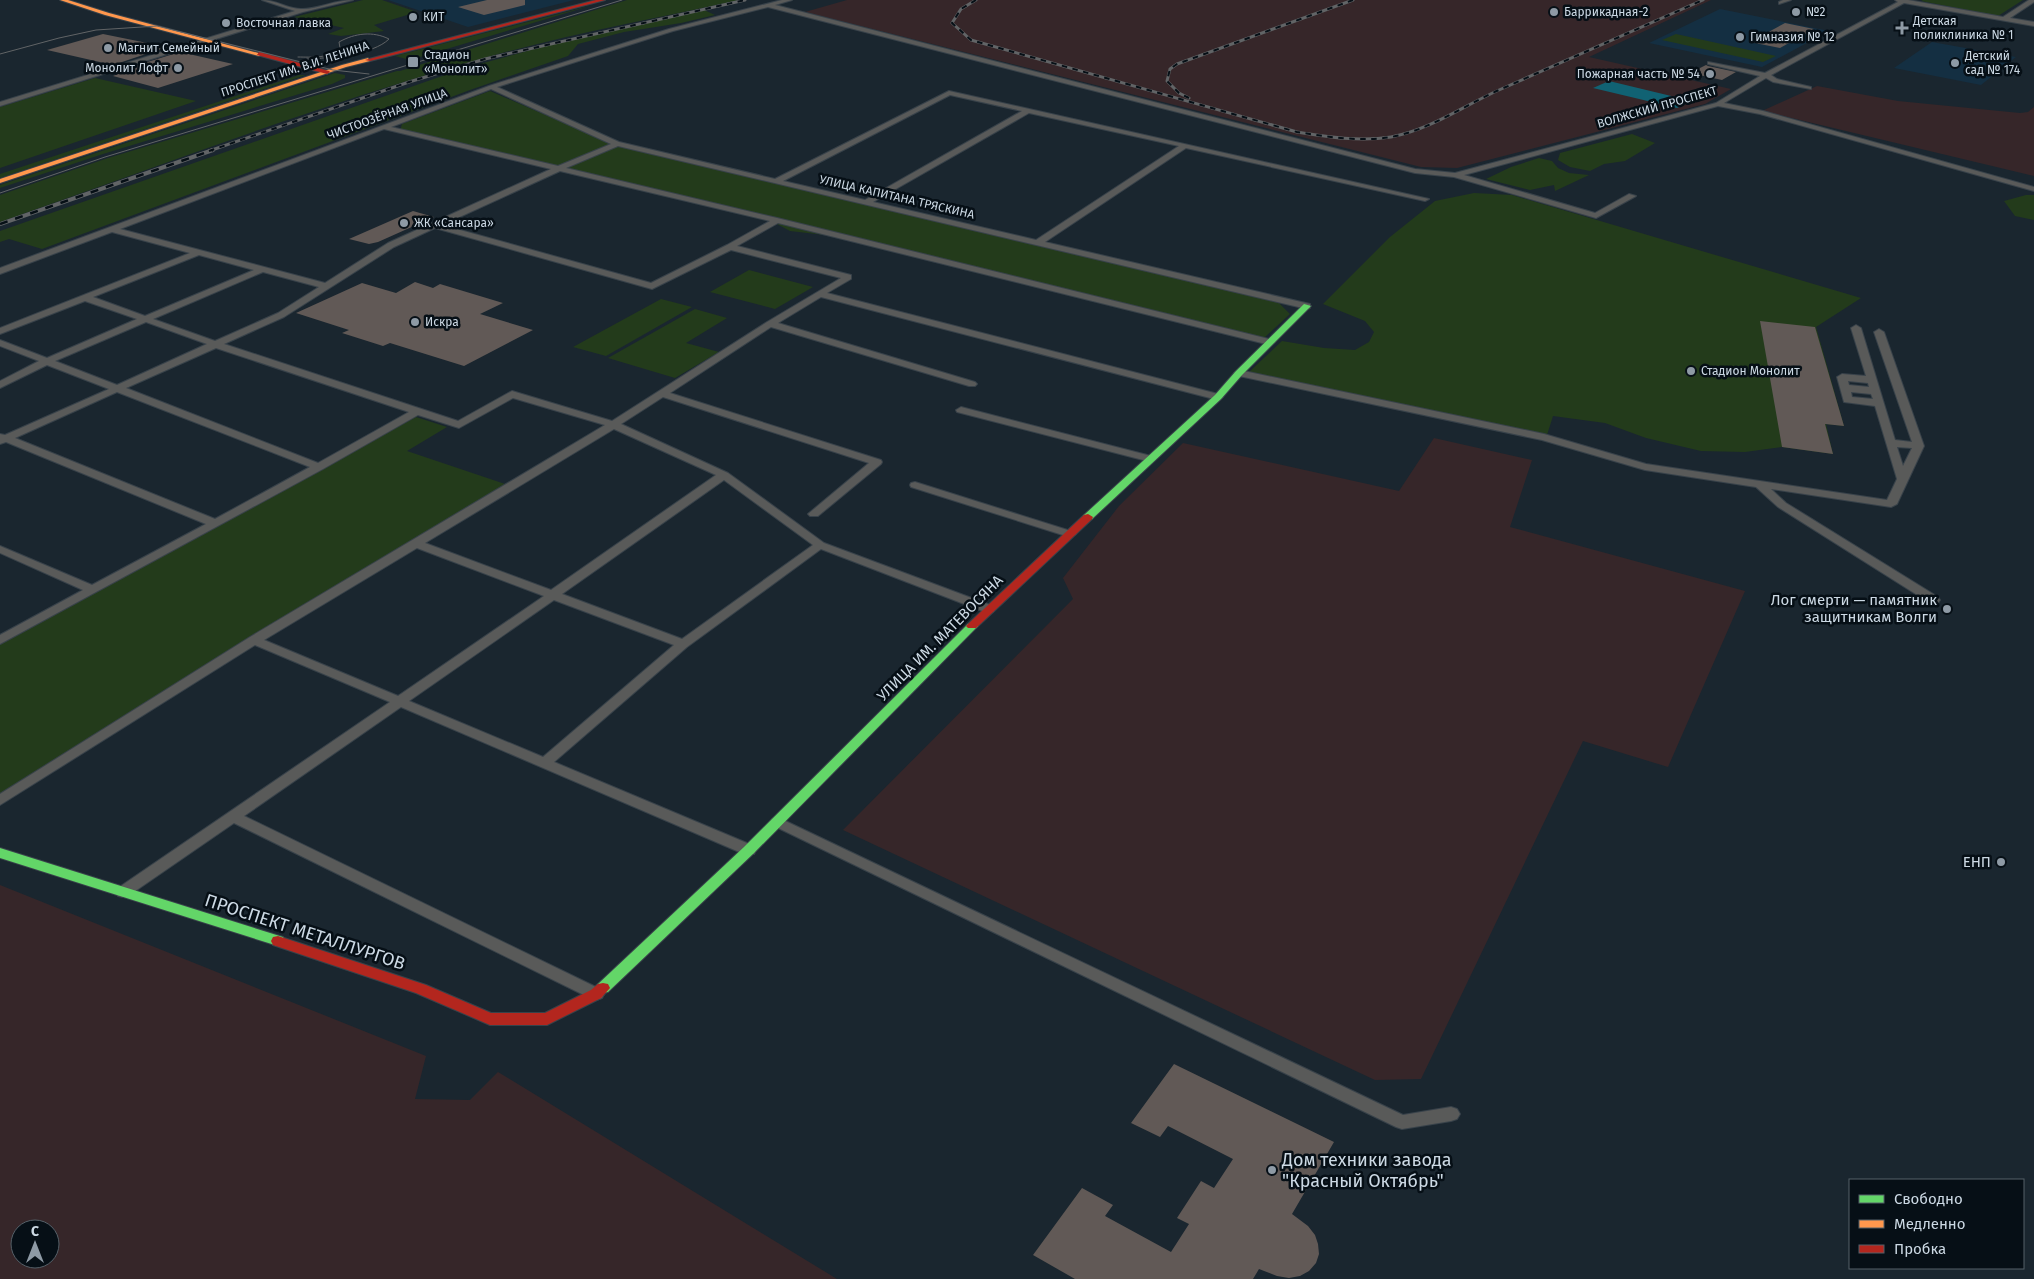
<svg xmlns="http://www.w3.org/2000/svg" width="2034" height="1279" font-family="'Fira Sans',sans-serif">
<rect width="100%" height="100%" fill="#1a262f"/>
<path fill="#142f42" d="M388 0H574L468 27Z
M1720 9 1829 31 1762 67 1649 43Z
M1932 42 2016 57 1981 85 1894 68Z"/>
<path fill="#362629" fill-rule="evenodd" d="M847 0H1711L1589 57 1731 89 1705 104 1457 168 1421 167 805 12Z
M1817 86 1898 101 2020 113 2028 112 2034 107V176L1762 111Z
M1434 438 1532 460 1510 527 1745 591 1668 767 1583 741 1421 1079 1375 1080 843 830 1073 599 1063 578 1119 506 1183 443 1399 491Z
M0 885 426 1056 415 1099 470 1100 498 1072 837 1279H0ZM20 1229H50V1259H20Z"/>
<path fill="#233b1b" d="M363 0H382L417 12 374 25 384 31 341 36 328 34 344 28 294 17Z
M627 0H739C649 20 558 36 470 62 311 108 156 167 0 222V195L108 158 397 71H400Z
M1923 0H2023L1998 16 1921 1Z
M593 5 410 60 395 56Z
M704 10 715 15 681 23 624 32 578 44 568 56 470 90 42 249 9 239 0 242V231L465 68 553 44Z
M1676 34 1776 56 1763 62 1662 40Z
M335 73 345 75V78L332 84 103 154 0 188V185Z
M299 75H306L0 178V174Z
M95 78 196 101 0 168V107Z
M490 91 615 145 672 159 777 181 1276 300 1290 314 1264 338 851 238 790 231 775 223 564 168 400 131 402 124Z
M1632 134 1655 143 1625 161 1604 164 1590 171 1570 167 1558 160 1560 153Z
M1539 158 1552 161 1558 168 1569 173 1589 175 1555 191 1554 185 1530 190 1486 179 1511 167Z
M1474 193 1512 195 1861 298 1816 327 1844 426 1826 424 1833 454 1782 447 1745 452 1701 451 1646 438 1605 423 1553 416 1547 435 1249 372 1282 341 1324 348 1355 350 1369 342 1374 332 1365 321 1323 304 1390 237 1435 201Z
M2026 195H2034V220L2015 216 2004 201Z
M749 270 813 287 775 309 710 292Z
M661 299 692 307 606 356 573 347Z
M695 309 727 318 686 343 719 352 675 378 608 358Z
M416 417 447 427 407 451 508 485 0 799V642Z"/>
<path fill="#116273" d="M1609 81 1692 101 1677 108 1593 88Z"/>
<path fill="#615956" d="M487 0H525V5L484 15 458 7Z
M1785 23 1814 29 1780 48 1750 42Z
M103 34 167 47 113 65 47 50Z
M180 52 233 64 158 88 113 76 130 69 128 68Z
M1706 65 1708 66 1736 72 1722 80 1690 73Z
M413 211 434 217 378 242 369 244 349 239Z
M415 282 433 288 440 284 503 303 480 314 533 330 464 366 390 343 383 346 342 333 349 330 296 313 362 283 396 293Z
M1760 321 1815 327 1844 426 1825 424 1833 454 1782 447Z
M1174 1064 1334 1142 1292 1214 1308 1226 1315 1235 1318 1244 1319 1254 1316 1263 1309 1271 1300 1276 1289 1278 1277 1276 1259 1269 1253 1279H1075L1033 1255 1082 1188 1113 1205 1105 1216 1171 1252 1189 1224 1177 1218 1201 1181 1214 1188 1233 1159 1168 1126 1160 1137 1131 1123Z"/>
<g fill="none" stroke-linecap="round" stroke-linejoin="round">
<g stroke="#38424a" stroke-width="2">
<path id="street" d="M262 0C276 0 288 9 301 9 315 10 335 0 353 0L303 12 0 106V102L295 11Z
M782 0H792L775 5 1415 169 1455 173 1716 103 1760 76 1708 64V62L1765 73 1898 2 1895 0H1908L2003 17 2029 0H2034V2L2010 18 2034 22V26L1904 3 1771 75 1777 79 1811 87V89L1773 82 1766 78 1724 103 1763 111 2034 187V191L1760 114 1718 106 1464 175 1595 213 1629 194 1636 196 1596 218 1454 177 1415 173 768 7 673 31 497 87 619 142 775 179 949 91 1429 199 1425 201 1186 148 1045 242 1310 304V308L1307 309 618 146 566 168 777 218 1273 340 1275 342 1270 345 778 223 737 246 851 275V279L827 293 1222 395 1223 397 1218 400 1214 399 821 297 778 323 975 382 977 384 975 386H969L771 327 670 393 881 460 882 462 881 464 818 516H810L808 514 869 463 663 397 621 424 728 473 824 543 993 606 995 609 993 612H985L821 549 687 647 554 762 754 846 756 850 754 854H744L401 707 244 816 602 990 604 994 602 998 596 1000 590 998 234 823 128 896 123 897 118 896 115 892 118 888 390 702 255 645 0 805V794L250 637 605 425 513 398 459 428 418 415 323 469 0 644V635L83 590 0 553V546L92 585 206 524 6 442 0 444V434L5 435 109 389 47 365 0 388V381L39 361 0 346V340L47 358 137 319 85 301 0 334V328L190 253 112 232 0 274V268L489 86 669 29ZM491 89 611 144 558 166 391 127ZM950 95 1022 111 865 200 783 181ZM1029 113 1179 146 1036 240 873 202ZM384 129 551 169 388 243 325 283 120 229ZM560 171 770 221 727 245 651 283 442 225ZM435 228 652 289 731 250 841 278 767 322 612 421 512 391 458 421 224 344 284 317 394 247ZM199 255 254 270 145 316 93 297ZM263 272 319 287 278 313 215 341 153 319ZM146 322 207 344 117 385 55 361ZM216 348 409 412 318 463 126 388ZM117 392 310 467 215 519 15 438ZM614 429 716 475 551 590 425 543ZM724 480 813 545 682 639 562 594ZM417 548 544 596 398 696 264 640ZM554 600 674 645 543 757 409 701Z
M1783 0H1791L1779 4V2Z
M1856 325 1861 328 1895 440 1912 442 1874 332 1879 329 1884 332 1924 446 1897 504 1891 507 1771 489 1786 503 1938 597 1940 600 1938 603H1930L1778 507 1756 487 1645 470 1542 440 1239 376 1234 373 1239 370 1544 434 1646 464 1887 500 1897 479 1875 406 1844 402 1837 377 1842 374 1866 376 1851 328ZM1848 381 1868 383 1869 387 1849 385ZM1851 392 1871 394 1873 399 1852 397ZM1897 447 1912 448 1903 466Z
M961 407 1155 457 1156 459 1151 462 957 412 956 410Z
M915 482 1074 532 1076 534 1070 537 1066 536 911 487 910 485 911 483Z
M777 817 1403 1115 1451 1107 1457 1109 1460 1114 1457 1119 1451 1121 1402 1129 1396 1127 772 825 770 822 772 819Z"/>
</g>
<g stroke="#38424a" stroke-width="2">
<path id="fast" d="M1304 304 1311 306 1242 375 1221 399 1092 519H1084L1083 517 1084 515 1215 395 1236 371Z
M972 623 976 624 978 626 976 628 754 853 608 992 603 993 598 992 596 988 598 984 744 847 968 624Z
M0 848 283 937 285 941 283 945 278 946 0 858Z"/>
</g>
<g stroke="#38424a" stroke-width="2">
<path id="slow" d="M60 0H68L109 13 262 54 259 56 105 15Z
M368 58 370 61 346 67 0 183V179L342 65Z"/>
</g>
<g stroke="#38424a" stroke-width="2">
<path id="jam" d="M596 0H605L370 61 365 60Z
M259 52 329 71 330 72 327 74 257 55Z
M1088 514 1093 517 1092 519 976 628H968L966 626 968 624 1084 515Z
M278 936 426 985 491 1013H545L591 990 598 984 603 983 608 984 610 988 601 998 547 1025H490L416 993 273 945 271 941 273 937Z"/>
</g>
<use href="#street" fill="#595a59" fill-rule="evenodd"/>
<use href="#fast" fill="#63d668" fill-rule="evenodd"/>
<use href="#slow" fill="#ff974d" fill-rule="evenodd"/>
<use href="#jam" fill="#b3261e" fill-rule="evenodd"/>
<path stroke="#616466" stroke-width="1" d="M0 54 59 38 96 30 157 26 333 70 369 74
M298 57C312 57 329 59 340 48L339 42C355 33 373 31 389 39 373 55 329 58 307 59
M0 193 105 157 622 0"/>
<g stroke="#616466" stroke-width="3">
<path id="rail-far1" d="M976 0 961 9 952 23 971 40 1297 132C1328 137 1360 142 1391 137 1430 130 1463 106 1499 90 1567 60 1635 30 1703 0
M1189 98 1179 93 1167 81 1170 69 1177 64 1353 0
M209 151 409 82 485 59 745 0"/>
</g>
<g stroke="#616466" stroke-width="4">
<path id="rail" d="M0 224 213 150"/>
</g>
<use href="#rail-far1" stroke="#060f16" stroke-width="2" stroke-dasharray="5.5" stroke-linecap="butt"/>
<use href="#rail" stroke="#060f16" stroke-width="2.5" stroke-dasharray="8" stroke-linecap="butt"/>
</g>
<g fill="#8e9aa5" stroke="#060f16" stroke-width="2">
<circle cx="1554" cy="12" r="5"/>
<circle cx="1796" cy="12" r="5"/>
<circle cx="413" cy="17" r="5"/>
<circle cx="226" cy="23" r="5"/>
<path d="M1899.5 20.5h5v5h5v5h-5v5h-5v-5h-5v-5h5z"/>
<circle cx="1740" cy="37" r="5"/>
<circle cx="108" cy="48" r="5"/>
<rect x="407" y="56" width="12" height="12" rx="2.5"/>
<circle cx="1955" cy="63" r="5"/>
<circle cx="178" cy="68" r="5"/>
<circle cx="1710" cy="74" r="5"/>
<circle cx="404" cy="223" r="5"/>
<circle cx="415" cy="322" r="5"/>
<circle cx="1691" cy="371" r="5"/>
<circle cx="1947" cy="609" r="5"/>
<circle cx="2001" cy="862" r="5"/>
<circle cx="1272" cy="1170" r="5"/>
</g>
<g text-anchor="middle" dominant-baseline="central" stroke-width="5" stroke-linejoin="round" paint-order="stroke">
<g font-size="12" fill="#ccd9e4" stroke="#060f16" text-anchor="start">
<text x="1564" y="12">Баррикадная-2</text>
<text x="1806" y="12">№2</text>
<text x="423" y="17">КИТ</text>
<text x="1913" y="21">Детская<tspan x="1913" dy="14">поликлиника № 1</tspan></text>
<text x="236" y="23">Восточная лавка</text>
<text x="1750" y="37">Гимназия № 12</text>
<text x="118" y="48">Магнит Семейный</text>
<text x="424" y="55">Стадион<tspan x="424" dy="14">«Монолит»</tspan></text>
<text x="1965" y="56">Детский<tspan x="1965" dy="14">сад № 174</tspan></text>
<text x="168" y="68" text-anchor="end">Монолит Лофт</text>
<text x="1700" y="74" text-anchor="end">Пожарная часть № 54</text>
<text x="414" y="223">ЖК «Сансара»</text>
<text x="425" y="322">Искра</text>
<text x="1701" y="371">Стадион Монолит</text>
</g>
<g font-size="12" fill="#ccd9e4" stroke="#060f16">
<text transform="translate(295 69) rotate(-18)">ПРОСПЕКТ ИМ. В.И. ЛЕНИНА</text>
<text transform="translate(1657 107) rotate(-16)">ВОЛЖСКИЙ ПРОСПЕКТ</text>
<text transform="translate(387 114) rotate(-20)">ЧИСТООЗЁРНАЯ УЛИЦА</text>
<text transform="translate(897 197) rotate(13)">УЛИЦА КАПИТАНА ТРЯСКИНА</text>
</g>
<g font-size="15" fill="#ccd9e4" stroke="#060f16" text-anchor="end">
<text x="1937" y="600">Лог смерти — памятник<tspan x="1937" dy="17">защитникам Волги</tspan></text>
<text x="1991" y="862">ЕНП</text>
</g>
<g font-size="15" fill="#ccd9e4" stroke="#060f16">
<text transform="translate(940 638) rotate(-45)">УЛИЦА ИМ. МАТЕВОСЯНА</text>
</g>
<g font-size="18" fill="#ccd9e4" stroke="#060f16">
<text transform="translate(305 932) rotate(18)">ПРОСПЕКТ МЕТАЛЛУРГОВ</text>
</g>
<g font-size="18" fill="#ccd9e4" stroke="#060f16" text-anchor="start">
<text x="1282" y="1160">Дом техники завода<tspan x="1282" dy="21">"Красный Октябрь"</tspan></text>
</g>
</g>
<rect x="1849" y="1179" width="175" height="90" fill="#060f16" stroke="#556068"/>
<rect x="1859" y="1195" width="25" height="8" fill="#63d668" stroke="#556068"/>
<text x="1894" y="1204" font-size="15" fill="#ccd9e4">Свободно</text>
<rect x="1859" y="1220" width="25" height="8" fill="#ff974d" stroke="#556068"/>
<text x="1894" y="1229" font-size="15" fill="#ccd9e4">Медленно</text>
<rect x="1859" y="1245" width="25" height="8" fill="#b3261e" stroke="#556068"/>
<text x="1894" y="1254" font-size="15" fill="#ccd9e4">Пробка</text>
<g transform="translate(35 1244)"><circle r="24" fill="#060f16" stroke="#556068"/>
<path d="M0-4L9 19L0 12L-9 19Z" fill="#8e9aa5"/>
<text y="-8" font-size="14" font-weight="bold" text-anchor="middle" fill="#ccd9e4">С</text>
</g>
</svg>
